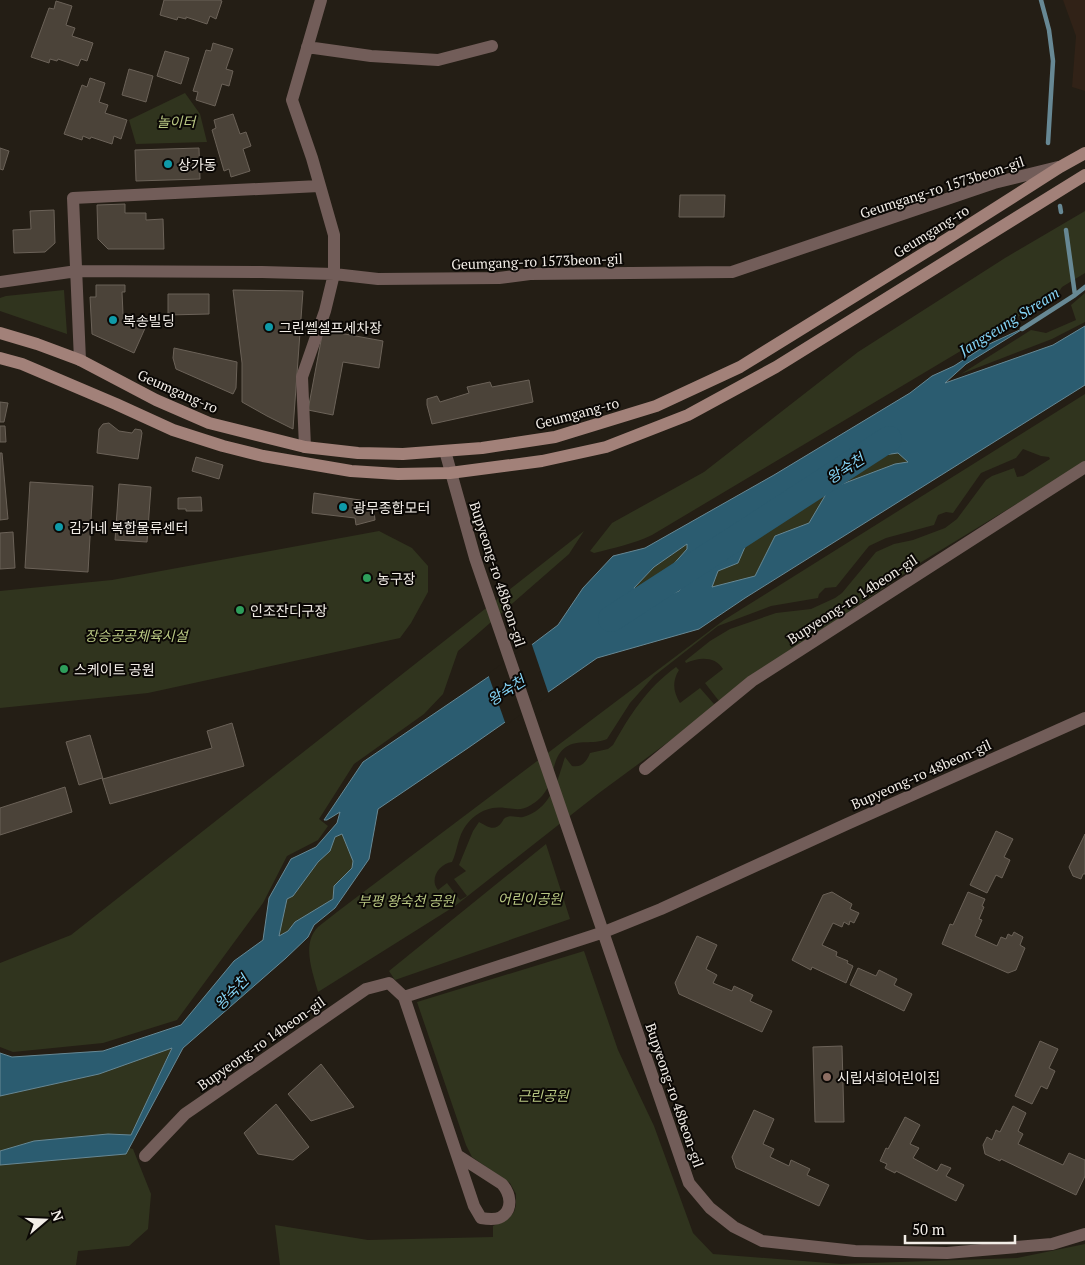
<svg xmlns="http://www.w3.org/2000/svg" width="1085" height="1265" font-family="'PT Serif','Noto Sans KR',serif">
<rect width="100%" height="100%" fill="#241e15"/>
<path fill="#312217" d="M1063 0H1085V91L1072 87 1076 36Z"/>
<path fill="#30341e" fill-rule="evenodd" d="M185 93 200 114 207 142 136 144 129 120Z
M1085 211V273L1062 287 1058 293 652 535C633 544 614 548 594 553L590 551 612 523 704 472 858 352 1005 258Z
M64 290 67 334 0 311V298L6 296Z
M1085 293V322L1052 339 961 374 1031 330 1046 333 1076 320 1071 305Z
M1085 394V462L923 561 800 645 599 793 455 906 318 992C313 973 301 944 318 927 324 922 331 917 337 912L724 620ZM1023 449 1041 456 1049 457 1050 459 1023 476 1017 477 1014 468 992 476 986 480 957 519 945 528 913 540 894 544 876 552 842 593 835 598 811 609 776 613 730 629 710 641 685 661 686 663C699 657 715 656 723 669L705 683 719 701 714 704 700 688 680 703C673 692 672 681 679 670L676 667C647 688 630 715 613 745L608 749 590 753C587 761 582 768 572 766L565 757C557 782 551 809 523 817 518 818 512 815 507 817 504 818 504 819 502 822 495 832 488 827 479 822L473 831 459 865 466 871 454 879 467 896 460 900 447 883 438 890C429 879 439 864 452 862 456 854 457 845 460 837 467 818 485 805 505 808 515 809 522 811 531 805 536 802 542 797 545 792 555 779 551 757 566 747 578 739 593 745 607 739L630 703 654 676 718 626 771 606 818 598 819 594 825 588 836 587 869 546 886 538 934 525 938 515 946 512 953 513 981 473 1016 458Z
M898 453 909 462 895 464 830 489 809 523 775 536 755 576 711 588 718 571 738 563 748 540 784 512 814 479 847 460Z
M379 531 412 548 428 566V592L411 623 400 638 148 693 0 708V591L112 580Z
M584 531 569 554 458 651 443 694 424 714 354 764 319 819 328 826 318 840 287 856 263 903 177 1020 103 1043 13 1052 0 1047V963L71 935Z
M716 542 714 548 690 574 679 591 660 598 647 606 634 588 654 567 688 543 687 549 673 566Z
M342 834 353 861 352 868 334 886 333 899 296 922 288 931 278 936 287 899 293 896 318 862 330 851 335 837Z
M546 844 570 919 395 980 389 971Z
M584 951 618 1050 654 1126 693 1233 713 1254 841 1264 1017 1258 1085 1244V1265H280L275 1225 368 1240 493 1237V1226L509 1218 514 1212 516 1205V1194L510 1183 472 1157 466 1145 417 1002Z
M172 1047 131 1135 108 1134 34 1141 0 1151V1096L99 1074Z
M104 1141 133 1149 151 1194 148 1229 129 1246 78 1251 76 1265H0V1162Z"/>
<path fill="#2b5c70" stroke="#678894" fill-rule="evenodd" d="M1085 326V385L745 598 699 629 597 658 468 748 378 809 369 859 335 908 314 925 308 937 286 958 183 1048 126 1154 0 1165V1151L34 1141 108 1134 131 1135 172 1048 99 1074 0 1096V1053L12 1057 103 1051 181 1025 234 961 263 940 269 898 291 859 316 847 337 823 340 812 327 820H324L363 762 497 671 558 625 583 588 613 556 645 548 774 475 910 393 932 376 954 366 985 346 1026 327 966 364 945 383 1053 345ZM898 453 908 462 895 464 829 489 809 523 775 536 755 576 712 587 718 571 738 563 748 540 784 512 814 479 847 460ZM715 542 714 548 690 574 679 591 660 598 647 606 634 588 654 567 687 544V549L671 567ZM342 834 353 861 352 868 334 886 333 899 295 922 288 931 279 936 287 899 293 896 318 862 330 851 335 837Z"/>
<path fill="#241e15" d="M531 642 549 695 506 725 488 674Z"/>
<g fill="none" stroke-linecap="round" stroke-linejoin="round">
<path stroke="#678894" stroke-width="4.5" d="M1041 0 1049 30 1053 61 1048 143
M1060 206 1061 212
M1075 295 1085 287
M1022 329 1075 295 1066 230"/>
<path stroke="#2b5c70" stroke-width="26" d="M611 619 889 439"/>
</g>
<path fill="#4b4339" stroke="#6b6258" d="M164 0H220L222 1 216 19 210 16 207 24 186 17V19L178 17 177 20 160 15Z
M56 1 72 6 66 25 75 28 72 36 93 43 87 61 81 59 78 66 58 59 57 61 50 59 49 63 31 57 49 8 54 9Z
M213 43 233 49 226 69 233 71 229 86 222 84 215 106 196 100 198 92 193 91 206 50 211 51Z
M165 51 189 58 181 84 157 76Z
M129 69 153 76 146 102 122 95Z
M90 78 105 83 99 102 108 105 105 113 127 120 121 139 114 136 112 144 91 137 90 139 83 136 82 140 64 134 82 85 87 87Z
M233 114 240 134 246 132 251 146 243 149 250 171 231 177 229 169 224 171 212 130 216 128 214 120Z
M0 148 9 151 3 170 0 169Z
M199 148 200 179 136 181 135 150Z
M680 195H725L724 217H679Z
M125 204V213H146V220L163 219 164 249H108L98 239 97 205Z
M54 210 55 243 45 252 14 253 13 230 31 229 30 211Z
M96 285H125V292H122L123 314 146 326 134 353 92 334 90 297H96Z
M233 290 303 291 293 429 267 416 242 402V363Z
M168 294H209V314L168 315Z
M323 330 383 341 379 368 343 362 333 415 308 410Z
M174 348 237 362 236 388 233 394 176 369 173 358Z
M529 380 533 402 432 424 427 405V399L437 396 440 402 469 393 467 387 490 382 492 387Z
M0 402 8 403 4 422H0Z
M109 423 119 431 132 433 135 429 141 430 142 433 138 459 97 453 99 429 103 424Z
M0 426H5L6 442H0Z
M0 453H2L8 519 0 520Z
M196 457 223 465 219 479 192 471Z
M30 482 93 486 88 572 25 568Z
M119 484 151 487 147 542 115 540Z
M314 493 373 502 375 520 356 525 355 518 312 513Z
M201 497 202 511H186V509H178V498Z
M13 532 15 568 0 569V533Z
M232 723 244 766 110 804 102 778 79 785 66 742 90 735 103 779 212 748 207 731Z
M65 787 72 812 0 835V808Z
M996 831 1013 839 1004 857 1010 860 1002 878 996 875 987 893 970 885Z
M1085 834V874H1083L1081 879 1073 876 1069 867Z
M832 892 852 904 850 909 859 913 854 923 850 921 849 925 844 922 842 927 833 923 822 945 837 952 836 956 848 961 847 963 853 966 846 983 812 967 811 970 792 960 823 895Z
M968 892 985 899 982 906 984 907 979 919 982 920 975 936 997 946 1001 937 1006 939 1008 934 1012 936 1014 932 1023 937 1020 945 1025 948 1016 970 1008 973 942 944 950 924 953 925Z
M697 936 717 945 706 969 717 975 713 983 732 991 734 986 753 995 750 1001 772 1011 762 1032 679 994 675 983Z
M858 968 876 976 879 970 897 979 894 985 912 994 904 1011 850 985Z
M1040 1041 1058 1049 1049 1068 1055 1071 1047 1089 1041 1086 1032 1104 1015 1096Z
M842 1046 844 1122H815L813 1047Z
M321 1064 354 1107 311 1121 288 1094Z
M276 1104 309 1147 293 1160 258 1154 244 1133Z
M1013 1106 1026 1113 1018 1131 1023 1134 1018 1144 1063 1165 1069 1153 1085 1160V1176L1076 1195 1001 1159 1000 1161 985 1154 983 1145 987 1137 992 1140 996 1130 1000 1132Z
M754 1110 774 1119 763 1144 774 1149 770 1157 789 1166 791 1160 810 1169 807 1175 829 1185 819 1206 736 1168 732 1157Z
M905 1117 920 1125 910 1144 919 1148 913 1158 937 1171 941 1164 951 1168 946 1176 964 1185 956 1201 896 1171 895 1173 885 1168 887 1164 880 1161 886 1148 888 1149Z"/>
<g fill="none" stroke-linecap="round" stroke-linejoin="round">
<path stroke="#725d59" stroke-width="12" d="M307 47 371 56 438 60 492 46
M0 282 77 271 262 272 334 274 378 279 499 278 530 274 732 272 994 183 1058 167
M80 360 73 198 319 186
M305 447 302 377 325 311 334 274V235L312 158 292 100 321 0
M445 451 475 558 689 1183 710 1208 734 1227 762 1241 855 1251 947 1253 1052 1244 1085 1234
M645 769 752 681 1085 467
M457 1155 502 1184C510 1193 514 1209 501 1217 496 1220 487 1219 481 1218L474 1206 404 997 604 932 661 909 847 824 1085 718
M145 1156 185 1114 366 989 389 983 404 997"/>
<path stroke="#a28179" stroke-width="12" d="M0 333 37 344 80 360 156 400 209 423 305 447 358 453 403 454 482 448 555 437 656 406 740 367 947 239 1060 167 1085 153
M0 358 22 364 116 404 173 430 223 446 263 456 351 471 398 474 450 473 542 461 606 447 688 415 776 367 1085 175"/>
</g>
<g fill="#0f9aa8" stroke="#0b0805" stroke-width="2">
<circle cx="168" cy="164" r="5"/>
<circle cx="113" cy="320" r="5"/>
<circle cx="269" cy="327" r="5"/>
<circle cx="343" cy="507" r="5"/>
<circle cx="59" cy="527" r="5"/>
</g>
<g fill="#2e9e5b" stroke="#0b0805" stroke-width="2">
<circle cx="367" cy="578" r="5"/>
<circle cx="240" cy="610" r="5"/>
<circle cx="64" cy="669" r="5"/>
</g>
<circle fill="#8d6e63" stroke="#0b0805" stroke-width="2" cx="827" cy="1077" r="5"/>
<g text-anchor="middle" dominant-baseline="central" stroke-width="4" stroke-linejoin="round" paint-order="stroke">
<g font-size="14" font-style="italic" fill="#b9c883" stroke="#0b0805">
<text x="176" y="121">놀이터</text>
<text x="136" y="635">장승공공체육시설</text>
<text x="530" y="898">어린이공원</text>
<text x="406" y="900">부평 왕숙천 공원</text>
<text x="543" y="1095">근린공원</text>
</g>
<g font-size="14" fill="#f2ede7" stroke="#0b0805" text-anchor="start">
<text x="178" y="164">상가동</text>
<text x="123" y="320">복송빌딩</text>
<text x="279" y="327">그린쎌셀프세차장</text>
<text x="353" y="507">광무종합모터</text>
<text x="69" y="527">김가네 복합물류센터</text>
<text x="377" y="578">농구장</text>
<text x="250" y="610">인조잔디구장</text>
<text x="74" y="669">스케이트 공원</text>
<text x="837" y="1077">시립서희어린이집</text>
</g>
<g font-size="14" fill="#f2ede7" stroke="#0b0805">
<text transform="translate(942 187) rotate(-18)">Geumgang-ro 1573beon-gil</text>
<text transform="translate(931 231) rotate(-32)">Geumgang-ro</text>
<text transform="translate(537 261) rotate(-2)">Geumgang-ro 1573beon-gil</text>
<text transform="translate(178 391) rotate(24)">Geumgang-ro</text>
<text transform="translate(577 413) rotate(-15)">Geumgang-ro</text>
<text transform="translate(498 574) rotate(72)">Bupyeong-ro 48beon-gil</text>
<text transform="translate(852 599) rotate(-33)">Bupyeong-ro 14beon-gil</text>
<text transform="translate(921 774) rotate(-24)">Bupyeong-ro 48beon-gil</text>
<text transform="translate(261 1043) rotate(-35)">Bupyeong-ro 14beon-gil</text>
<text transform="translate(675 1095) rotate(71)">Bupyeong-ro 48beon-gil</text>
</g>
<g font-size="15" font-style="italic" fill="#84d4f6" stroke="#0b0805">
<text transform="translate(1009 321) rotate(-32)">Jangseung Stream</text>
<text transform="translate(845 468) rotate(-33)">왕숙천</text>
<text transform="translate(506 690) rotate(-33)">왕숙천</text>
<text transform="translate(231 992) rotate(-46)">왕숙천</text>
</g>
</g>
<g transform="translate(45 1220) rotate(71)" stroke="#0b0805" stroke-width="4" paint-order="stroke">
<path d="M0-4L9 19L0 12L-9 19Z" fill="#f2ede7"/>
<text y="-8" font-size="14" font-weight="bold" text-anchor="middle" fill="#f2ede7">N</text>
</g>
<path d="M905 1235v8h110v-8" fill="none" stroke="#f2ede7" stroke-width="2.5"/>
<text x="912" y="1235" font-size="15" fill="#f2ede7" stroke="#0b0805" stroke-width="4" paint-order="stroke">50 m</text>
</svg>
